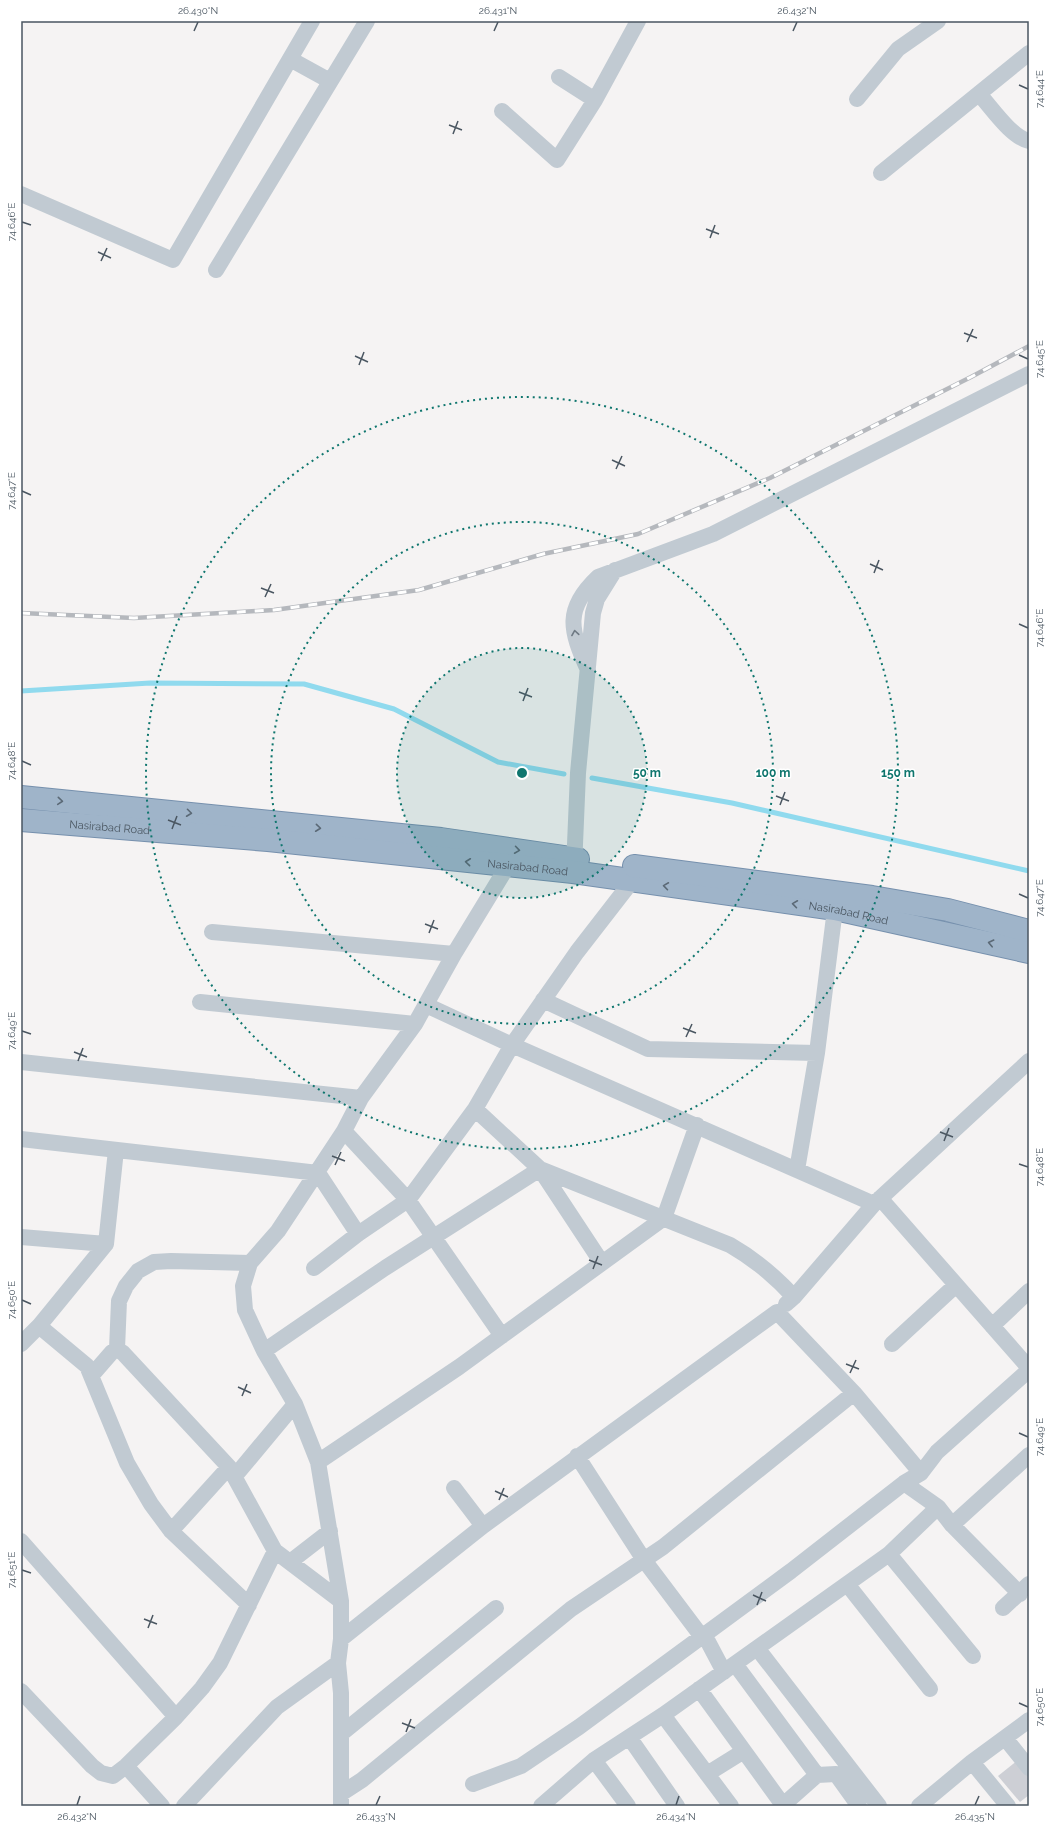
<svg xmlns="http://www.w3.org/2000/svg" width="1050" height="1827" font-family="Raleway,sans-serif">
<rect width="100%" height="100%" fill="#f5f3f3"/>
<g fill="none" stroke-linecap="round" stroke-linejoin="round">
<path stroke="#90daee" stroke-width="5" d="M21 691 150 683 304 684 394 709 498 762 564 774
M592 778 732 803 1029 871"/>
</g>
<path fill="#cdcfd5" d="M1018 1760 1029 1773V1795L1020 1802 998 1776Z"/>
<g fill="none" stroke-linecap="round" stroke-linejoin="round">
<g stroke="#7690ad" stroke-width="24">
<g id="trunk">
<path d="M21 797 441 839 578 859"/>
<path id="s1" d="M21 820 268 840 573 872 835 909 1029 952"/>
<path d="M634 866 872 897 948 910 1029 931"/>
</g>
</g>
<path stroke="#c1cad2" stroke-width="16" d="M290 59 330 81
M559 77 595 100
M979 94C992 108 1011 137 1029 141
M857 99 898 49 938 21
M502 111 557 160 595 100 638 21
M881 173 1029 53
M21 194 173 260 312 21
M216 270 367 21
M588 670C570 630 564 609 598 577L713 534 1029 374
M574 868 578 773 593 613 597 599 615 570
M212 932 454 954
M543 1000 648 1049 817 1053
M200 1002 415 1024
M426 1005 512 1045 874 1204
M21 1062 361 1098
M475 1109 540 1169 602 1263
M344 1131 408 1200 502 1336
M21 1139 318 1173 358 1234
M797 1170 817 1053 835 909
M880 1198 1029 1368
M21 1237 106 1244
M314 1268 358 1234 408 1200 475 1109 512 1045 577 952 632 881
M786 1304 794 1297 874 1204 1029 1061
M39 1326 87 1366 127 1463 151 1504 171 1531 249 1605
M992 1326 1029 1291
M21 1344 39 1326 106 1244 116 1150
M892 1344 956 1285
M117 1349 119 1301 126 1286 138 1271 154 1262 171 1261 250 1263
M264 1351 385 1268 540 1169 730 1245C756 1260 774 1275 794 1297
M92 1375 112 1352 117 1349 123 1353 229 1467 275 1551 341 1601
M577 1456 644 1560 702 1637
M318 1462 459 1367 664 1218 697 1125
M235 1476 295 1404
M904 1483 938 1507
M454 1488 483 1526
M952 1525 1029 1455
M171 1531 229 1467
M21 1541 176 1717
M889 1554 973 1656
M290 1562 330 1531
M847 1584 930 1689
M1003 1608 1029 1584
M705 1636 724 1672
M341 1639 483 1526 777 1312 854 1393 921 1473
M757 1648 879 1806
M735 1664 817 1775 836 1774 859 1806
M699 1689 783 1805
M21 1691 92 1766 101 1773 113 1776 126 1766 176 1717 202 1688 220 1663 275 1551
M663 1715 731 1806
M342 1733 496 1608
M629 1737 677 1806
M1005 1738 1029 1768
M594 1760 628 1806
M972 1762 1008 1806
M126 1766 162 1806
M707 1774 744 1751
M473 1784 521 1766 579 1727 791 1571 904 1483 921 1473 937 1452 1029 1370
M342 1793 362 1780 571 1609 663 1547 854 1393
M184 1806 277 1707 338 1663
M341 1806V1693L338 1663 341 1639V1601L318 1462 295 1404 264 1351 245 1310 243 1286 250 1263 278 1231 344 1131 361 1098 415 1024 454 954 507 867
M541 1806 594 1760 663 1715 889 1554 938 1507 952 1525 1020 1594
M782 1806 817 1775
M919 1806 972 1762 1029 1720"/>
<use href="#trunk" stroke="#9fb4c9" stroke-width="22"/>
<g stroke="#b5b8bd" stroke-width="4.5">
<path id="rail" d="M21 613 134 618 274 610 419 590 543 554 638 534 770 478 971 377 1029 346"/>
</g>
<use href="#rail" stroke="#fff" stroke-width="3" stroke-dasharray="9" stroke-linecap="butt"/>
</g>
<defs><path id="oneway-chevron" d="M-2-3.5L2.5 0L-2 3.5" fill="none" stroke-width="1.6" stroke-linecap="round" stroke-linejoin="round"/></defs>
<use stroke="#6e7983" href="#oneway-chevron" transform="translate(575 633) rotate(-99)"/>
<g stroke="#5b6976">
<use href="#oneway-chevron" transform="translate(60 801) rotate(5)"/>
<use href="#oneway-chevron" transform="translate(189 813) rotate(7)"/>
<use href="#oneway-chevron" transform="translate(318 828) rotate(6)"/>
<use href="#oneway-chevron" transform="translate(517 850) rotate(8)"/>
<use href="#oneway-chevron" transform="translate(468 862) rotate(-174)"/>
<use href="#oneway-chevron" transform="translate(666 886) rotate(-172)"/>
<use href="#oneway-chevron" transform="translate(795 904) rotate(-172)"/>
<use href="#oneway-chevron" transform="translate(991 943) rotate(-167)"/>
</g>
<path fill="none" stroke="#4a5661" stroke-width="1.5" d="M194 31 198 22M494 31 498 22M793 31 797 22M1019 85 1028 89M449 125 462 130M453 134 458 121M22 222 31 225M706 229 719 234M710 238 715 225M98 252 111 258M101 261 107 248M964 333 977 338M967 342 973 329M1019 355 1028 359M355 356 368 362M359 365 364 352M612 460 625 466M616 469 622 456M22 491 31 495M870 564 883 570M874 573 879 560M261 588 274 593M265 597 271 584M1019 624 1028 628M519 692 532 697M523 701 528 688M22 761 31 765M776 796 789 801M780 805 785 792M168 820 181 825M172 829 177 816M1019 894 1028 898M425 924 438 929M429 933 434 920M683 1028 696 1033M22 1031 31 1034M686 1037 692 1024M74 1052 87 1057M78 1061 83 1048M940 1132 953 1137M944 1141 949 1128M332 1156 345 1161M1019 1164 1028 1167M335 1165 341 1152M589 1260 602 1265M593 1269 598 1256M22 1300 31 1304M846 1364 859 1369M850 1373 856 1360M238 1387 251 1393M242 1396 247 1384M1019 1433 1028 1437M495 1491 508 1497M499 1500 504 1488M22 1570 31 1573M753 1595 766 1601M757 1605 762 1592M144 1619 157 1624M148 1628 153 1615M1019 1703 1028 1707M402 1723 415 1728M406 1732 411 1719M77 1805 80 1796M376 1805 380 1796M676 1805 679 1796M975 1805 979 1796"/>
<circle cx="522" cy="773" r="125" fill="#0f766e" fill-opacity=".12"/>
<g fill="none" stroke="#0f766e" stroke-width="2" stroke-dasharray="2 4">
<circle cx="522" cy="773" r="125"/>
<circle cx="522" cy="773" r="251"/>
<circle cx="522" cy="773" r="376"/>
</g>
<g text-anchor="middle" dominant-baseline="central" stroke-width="3" stroke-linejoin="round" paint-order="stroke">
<g font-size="11" fill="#4a5661" stroke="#fff">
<text stroke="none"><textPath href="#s1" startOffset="89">Nasirabad Road</textPath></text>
<text stroke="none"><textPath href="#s1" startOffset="509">Nasirabad Road</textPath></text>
<text stroke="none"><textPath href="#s1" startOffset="833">Nasirabad Road</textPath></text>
</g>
</g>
<circle cx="522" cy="773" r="6" fill="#0f766e" stroke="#fff" stroke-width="2"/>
<g font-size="12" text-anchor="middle" font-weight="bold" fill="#0f766e" stroke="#fff" stroke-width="3" stroke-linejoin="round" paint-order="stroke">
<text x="647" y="777">50 m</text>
<text x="773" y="777">100 m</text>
<text x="898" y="777">150 m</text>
</g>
<rect width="1050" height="1827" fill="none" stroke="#ffffff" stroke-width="44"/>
<rect x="22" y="22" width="1006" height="1783" fill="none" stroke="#4a5661" stroke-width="1.5"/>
<g font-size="10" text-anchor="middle" fill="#4a5661">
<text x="198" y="14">26.430°N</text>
<text x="498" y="14">26.431°N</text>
<text x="797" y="14">26.432°N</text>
<text transform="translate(1039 89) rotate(-90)" y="4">74.644°E</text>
<text transform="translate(11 222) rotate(-90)" y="4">74.646°E</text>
<text transform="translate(1039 359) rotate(-90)" y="4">74.645°E</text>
<text transform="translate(11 491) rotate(-90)" y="4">74.647°E</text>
<text transform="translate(1039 628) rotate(-90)" y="4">74.646°E</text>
<text transform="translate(11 761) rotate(-90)" y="4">74.648°E</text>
<text transform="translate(1039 898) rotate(-90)" y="4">74.647°E</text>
<text transform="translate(11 1031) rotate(-90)" y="4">74.649°E</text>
<text transform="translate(1039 1167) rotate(-90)" y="4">74.648°E</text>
<text transform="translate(11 1300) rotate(-90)" y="4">74.650°E</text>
<text transform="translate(1039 1437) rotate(-90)" y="4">74.649°E</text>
<text transform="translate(11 1570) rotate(-90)" y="4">74.651°E</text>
<text transform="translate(1039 1707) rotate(-90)" y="4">74.650°E</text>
<text x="77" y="1820">26.432°N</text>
<text x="376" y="1820">26.433°N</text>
<text x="676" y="1820">26.434°N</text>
<text x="975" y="1820">26.435°N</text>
</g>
</svg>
